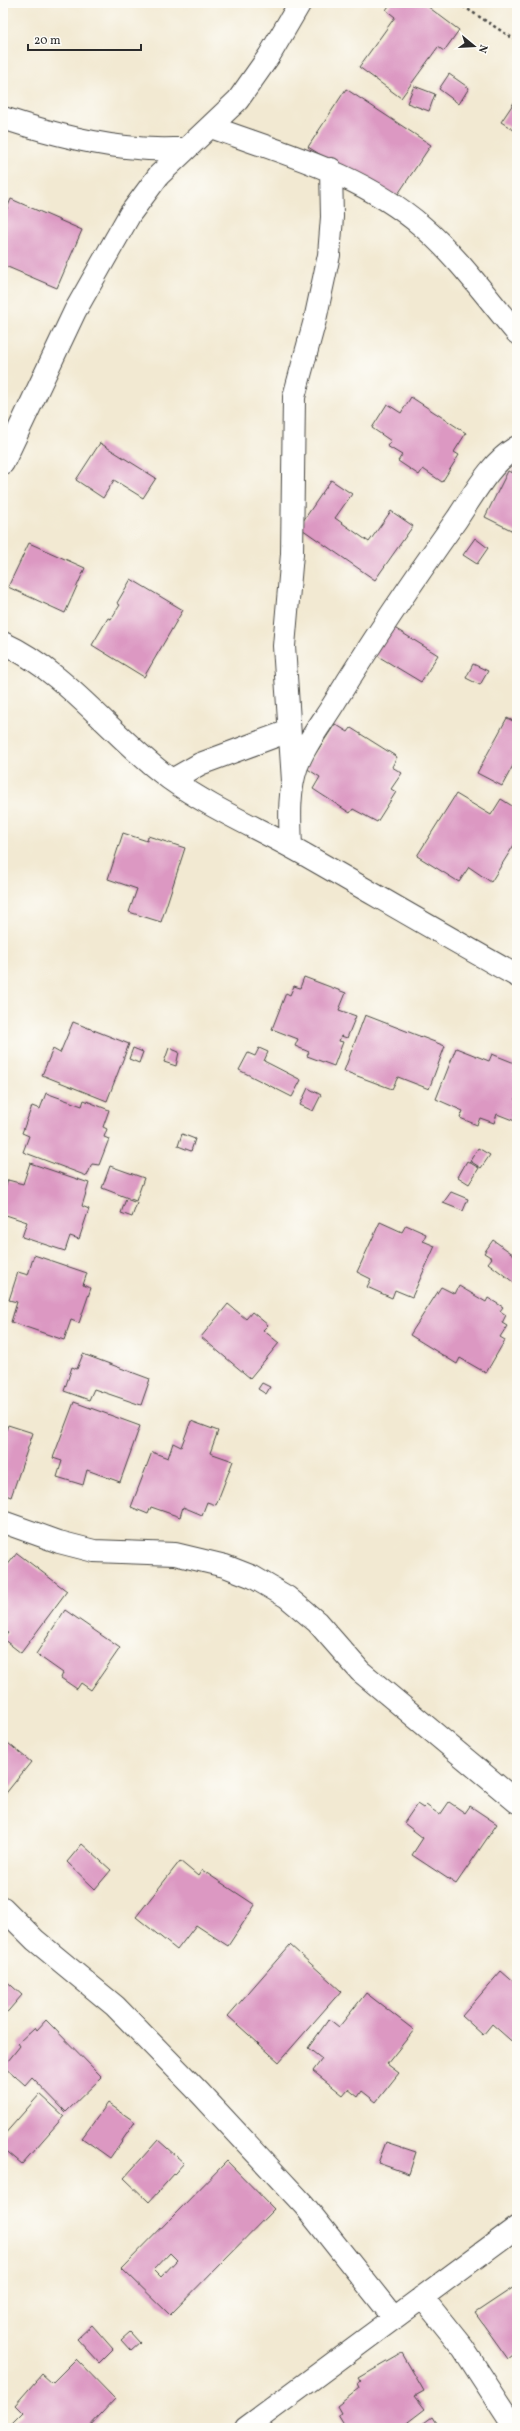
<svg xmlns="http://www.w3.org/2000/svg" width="520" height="2431" font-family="Vollkorn,serif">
<rect width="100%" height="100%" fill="#fdfcf7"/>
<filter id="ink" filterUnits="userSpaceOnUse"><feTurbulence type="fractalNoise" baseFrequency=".025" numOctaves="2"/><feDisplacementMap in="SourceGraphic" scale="8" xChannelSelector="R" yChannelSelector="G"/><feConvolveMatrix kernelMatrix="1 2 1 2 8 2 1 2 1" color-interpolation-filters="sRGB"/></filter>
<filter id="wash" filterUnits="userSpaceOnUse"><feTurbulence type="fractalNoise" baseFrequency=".012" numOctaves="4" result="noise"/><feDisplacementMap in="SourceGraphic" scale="16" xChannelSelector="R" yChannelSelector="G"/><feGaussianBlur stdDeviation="0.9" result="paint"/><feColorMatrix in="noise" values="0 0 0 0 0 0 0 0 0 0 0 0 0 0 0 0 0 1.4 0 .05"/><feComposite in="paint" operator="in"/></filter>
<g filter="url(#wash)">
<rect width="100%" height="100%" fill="#f2e9d2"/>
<g id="blocks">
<path fill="#dc98c2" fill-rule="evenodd" d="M391 3H423L459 30 444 51 438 47 401 98 359 67 395 17 386 10Z
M449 74 469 88 459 104 439 89Z
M414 86 435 94 429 111 407 103Z
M346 89 431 145 394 200 308 147Z
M517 98V132L501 122Z
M11 199 82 230 57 288 3 265V218Z
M411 397 466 433 454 452 459 455 442 482 423 469 419 475 398 461 402 455 387 446 391 441 372 428 387 404 401 413Z
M100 443 156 478 143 498 114 480 103 498 76 480Z
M517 461V533L485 517 508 471 512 473Z
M331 480 352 494 335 518 369 542 391 511 413 526 375 580 299 527Z
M475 538 488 548 477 564 463 555Z
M29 543 85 568 65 613 8 587Z
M131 579 183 610 144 677 92 645 108 618 111 619 120 605 117 603Z
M388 624 438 655 421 682 371 652Z
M473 664 488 671 480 685 466 678Z
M507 718 517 723V758L502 786 477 773Z
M335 724 348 732 351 728 397 757 392 767 402 773 391 789 396 792 377 822 353 809 350 813 313 789 320 777 306 768Z
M456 794 491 815 501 799 517 809V840L491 882 469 867 459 882 417 856Z
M123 833 147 841 148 836 185 848 161 922 129 912 137 889 108 879Z
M304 977 346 993 339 1010 356 1016 347 1038 341 1036 339 1041 343 1042 334 1066 307 1056 309 1052 295 1046 298 1039 272 1029 286 993 290 995 294 986 300 988Z
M365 1015 445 1046 429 1089 398 1077 392 1089 344 1071Z
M73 1022 129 1044 107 1101 42 1075 53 1049 60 1053Z
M133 1048 143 1052 139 1063 129 1059Z
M169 1048 179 1052 176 1066 164 1062Z
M259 1048 268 1052 264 1061 301 1080 292 1097 239 1070 248 1053 255 1056Z
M456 1048 489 1061 492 1054 517 1064 513 1074 517 1076 515 1121 497 1114 494 1123 480 1118 477 1125 460 1118 463 1111 436 1099Z
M308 1088 321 1095 313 1111 300 1105Z
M46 1093 82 1106 84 1100 109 1110 103 1127 107 1129 104 1137 109 1139 99 1165 92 1164 87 1176 23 1152 29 1136 22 1133 32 1106 40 1109Z
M182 1134 195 1139 191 1151 178 1146Z
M478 1148 490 1155 481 1168 470 1161Z
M467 1161 479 1168 469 1184 458 1177Z
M30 1163 89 1183 82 1206 89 1209 79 1239 70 1236 65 1251 22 1237 27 1222 3 1214V1195L8 1180 23 1184Z
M110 1166 144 1178 136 1201 102 1188Z
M451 1192 468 1199 463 1211 443 1203Z
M126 1199 137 1203 132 1217 121 1213Z
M380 1222 402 1232 406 1225 426 1234 423 1241 435 1246 412 1297 395 1290 392 1298 367 1287 371 1279 357 1272Z
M493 1240 517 1257V1285L488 1263 492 1258 484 1253Z
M34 1255 87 1273 83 1285 91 1288 79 1323 71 1320 64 1340 11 1322 17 1302 9 1300 18 1272 28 1275Z
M459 1286 486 1302 488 1298 503 1307 500 1311 506 1315 502 1323 507 1326 500 1337 505 1340 486 1373 460 1358 457 1364 410 1335 441 1287 455 1294Z
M228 1304 246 1319 252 1312 268 1325 263 1330 279 1343 250 1378 201 1337Z
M83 1354 150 1379 141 1405 94 1389 89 1400 64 1391 72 1367 77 1369Z
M262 1383 270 1387 266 1394 258 1389Z
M74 1402 140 1426 120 1482 87 1470 83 1485 57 1477 62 1461 53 1458Z
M191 1421 218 1431 210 1453 233 1461 216 1505 207 1502 202 1515 183 1507 180 1517 151 1507 148 1514 131 1507 152 1452 168 1458 173 1443 181 1447Z
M8 1425 33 1433 11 1497 3 1494V1439Z
M17 1553 67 1591 21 1653 3 1639 8 1633 3 1630V1571Z
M65 1610 120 1648 91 1690 81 1683 77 1689 61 1678 63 1673 36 1654Z
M3 1739 31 1762 3 1797Z
M449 1802 465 1813 470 1806 497 1824 456 1884 412 1855 423 1838 404 1823 417 1804 423 1808 426 1805 440 1815Z
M82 1844 111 1870 95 1889 67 1862Z
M180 1861 198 1876 202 1870 255 1905 228 1946 196 1925 177 1950 136 1917Z
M290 1945 341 1991 279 2062 228 2016Z
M501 1971 517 1985V2046L492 2024 483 2035 462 2016Z
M3 1978 22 1995 3 2017Z
M366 1993 414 2030 387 2064 399 2073 376 2102 362 2091 358 2097 348 2089 343 2095 313 2071 322 2059 308 2048 329 2019 339 2027Z
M46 2020 102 2077 66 2112 32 2077 25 2085 4 2066 20 2046 18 2043 35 2027 37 2030Z
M40 2094 64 2116 22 2164 3 2148V2136Z
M108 2103 135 2122 110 2158 82 2138Z
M158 2140 184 2163 149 2202 124 2178Z
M386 2142 416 2152 409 2174 378 2163Z
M227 2161 274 2209 170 2315 122 2268ZM170 2253 177 2260 161 2277 154 2270Z
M517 2285V2352L508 2359 475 2313Z
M92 2325 113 2349 99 2363 77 2339Z
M130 2332 140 2343 131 2351 121 2340Z
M402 2353 424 2391 415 2396 425 2409 408 2422 412 2428H346L338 2415 341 2413 337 2406 360 2388 358 2383 361 2381 359 2378Z
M76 2359 115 2399 88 2428H8L23 2413 15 2405 42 2374 52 2383Z
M432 2417 439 2428H417Z"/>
</g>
</g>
<g filter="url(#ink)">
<use href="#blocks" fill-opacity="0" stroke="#494844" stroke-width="1"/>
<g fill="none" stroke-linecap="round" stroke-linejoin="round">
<g stroke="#494844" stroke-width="24">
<path id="minor" d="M3 118C46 132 92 145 137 148 153 150 170 149 186 149
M211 127C285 154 362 174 423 227 458 257 487 298 517 333
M3 463 75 311 130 214 159 175 238 100 269 56 300 3
M3 643C67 672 113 738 170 779 212 809 258 828 302 853 374 894 445 936 517 976
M172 780 200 764 289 731
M293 781 284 646 292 554 294 397 315 320 329 255 332 217 331 169
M291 847C290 821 288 791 297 766 306 742 323 722 336 700 374 638 415 578 457 519 474 494 491 462 517 447
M3 1522 59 1542 94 1551 175 1554 225 1566 253 1577 287 1597 317 1622 360 1671 517 1802
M3 1908 35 1940 115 2006 200 2093 304 2205 394 2318
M422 2297 463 2348 515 2428
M246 2428 517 2227"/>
</g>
<path stroke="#494844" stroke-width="2.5" stroke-dasharray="3 3" stroke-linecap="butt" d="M458 3 517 41"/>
<use href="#minor" stroke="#fff" stroke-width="22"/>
</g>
</g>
<rect width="520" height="2431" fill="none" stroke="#fdfcf7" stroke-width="16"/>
<g transform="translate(474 46) rotate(108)" stroke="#fdfcf7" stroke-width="3" paint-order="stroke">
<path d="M0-3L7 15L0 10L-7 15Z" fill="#2b2b2b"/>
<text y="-6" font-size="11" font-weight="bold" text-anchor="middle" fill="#2b2b2b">N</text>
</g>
<path d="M28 44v6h113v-6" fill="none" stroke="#2b2b2b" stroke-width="2"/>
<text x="34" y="44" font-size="12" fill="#2b2b2b" stroke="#fdfcf7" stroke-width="3" paint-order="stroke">20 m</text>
</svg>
